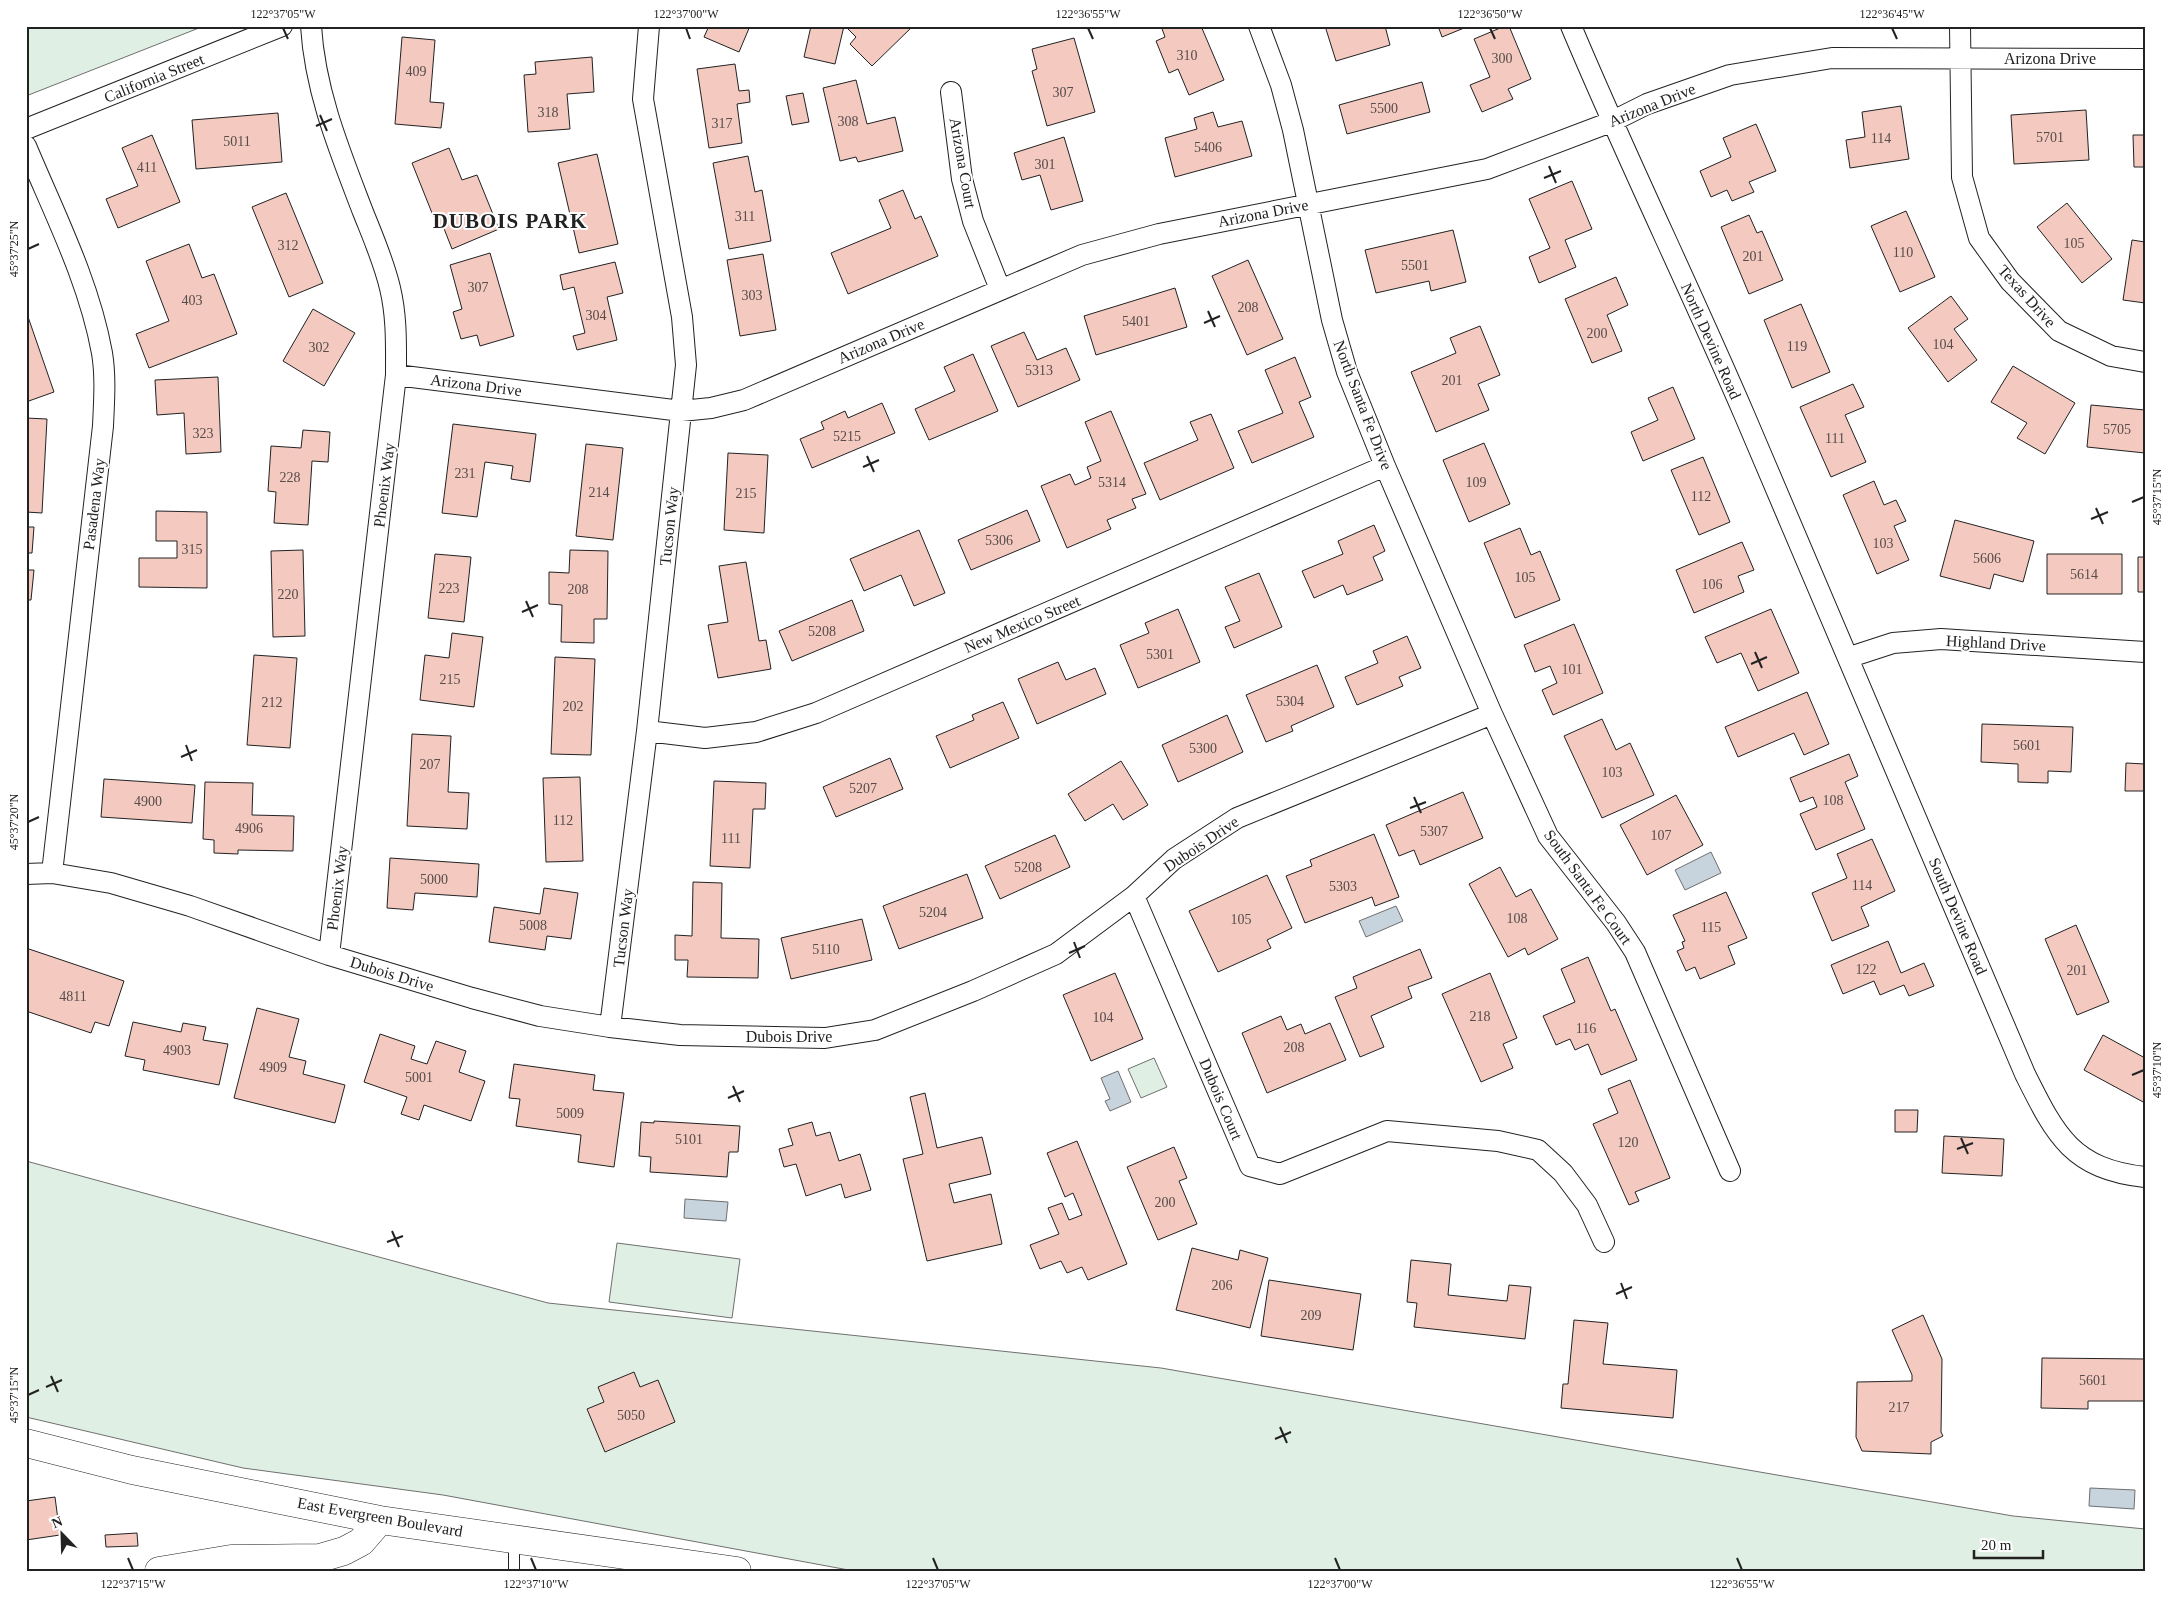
<svg xmlns="http://www.w3.org/2000/svg" width="2171" height="1597" font-family="'Times New Roman',serif">
<rect width="100%" height="100%" fill="#fff"/>
<path fill="#e0efe3" stroke="#6f6f6f" d="M26 26H204L26 96Z
M1154 1058 1167 1087 1141 1098 1128 1069Z
M26 1161 548 1303 1161 1368 2013 1516 2145 1529V1571H854L443 1495 243 1468 26 1417Z
M617 1243 740 1259 732 1318 609 1302Z"/>
<path fill="#c7d3dd" stroke="#6f6f6f" d="M1711 852 1721 873 1685 890 1675 870Z
M1396 906 1403 921 1366 937 1359 921Z
M1118 1071 1131 1102 1110 1111 1105 1101 1110 1099 1101 1078Z
M685 1199 728 1202 726 1221 684 1218Z
M2090 1488 2135 1490 2134 1509 2089 1506Z"/>
<path fill="#f3c9c0" stroke="#222" d="M709 26H750L739 52 704 37Z
M811 26H844L835 64 804 57Z
M849 26H913L872 66 850 44 856 37 847 28Z
M1161 26H1201L1224 80 1189 95 1178 69 1169 73 1156 41 1165 37Z
M1325 26H1385L1390 45 1336 61Z
M1438 26H1469L1442 37Z
M1505 26H1509L1531 79 1508 89 1513 99 1482 112 1470 85 1490 77 1474 39Z
M402 37 435 40 430 102 444 103 441 128 395 124Z
M1074 38 1095 112 1047 126 1032 71 1037 69 1032 49Z
M592 57 594 92 567 94 570 129 528 132 524 75 536 74 535 62Z
M735 64 739 91 749 90 750 102 737 104 742 143 709 148 697 69Z
M856 80 867 124 895 117 903 151 858 162 856 157 840 161 823 88Z
M1422 82 1430 112 1347 134 1339 105Z
M803 93 809 122 792 125 786 96Z
M1901 106 1909 159 1850 168 1846 140 1865 137 1862 112Z
M2086 110 2089 160 2014 164 2011 115Z
M1213 112 1218 127 1242 121 1252 156 1175 177 1165 138 1197 129 1194 118Z
M278 113 282 162 196 169 192 120Z
M1756 124 1776 171 1749 182 1754 192 1732 201 1727 190 1711 197 1700 171 1731 157 1723 138Z
M152 135 180 202 118 228 106 199 138 186 122 148Z
M2133 135H2145V167H2134Z
M1064 137 1083 201 1051 210 1040 175 1022 180 1014 153Z
M449 148 462 180 477 175 499 229 452 249 443 226 438 228 412 163Z
M597 154 618 244 579 253 558 163Z
M748 156 755 192 762 190 771 241 729 249 713 163Z
M1572 181 1592 229 1565 240 1576 267 1539 283 1529 257 1550 248 1529 199Z
M903 190 915 219 921 216 938 256 848 294 831 253 891 228 879 200Z
M286 193 323 283 289 297 252 207Z
M2067 203 2112 259 2082 283 2037 227Z
M1906 211 1935 277 1900 292 1871 226Z
M1749 215 1757 233 1762 231 1783 280 1749 294 1721 227Z
M1453 230 1466 282 1431 291 1429 281 1376 293 1365 250Z
M2132 240 2145 242V303L2123 300Z
M189 244 202 278 214 274 237 334 149 368 136 334 169 321 146 261Z
M490 253 514 336 480 346 477 335 461 339 453 312 462 309 450 265Z
M763 254 776 330 740 336 727 260Z
M1248 260 1283 339 1247 355 1212 276Z
M615 262 623 293 607 297 617 340 577 350 573 336 585 333 574 287 563 290 560 275Z
M1616 277 1628 305 1607 315 1622 351 1592 363 1565 299Z
M1175 288 1187 327 1096 355 1084 316Z
M1951 296 1968 319 1954 329 1977 360 1948 382 1908 328Z
M1801 304 1830 372 1792 388 1764 320Z
M313 309 355 333 324 386 283 361Z
M26 311 54 392 26 402Z
M1480 326 1500 375 1478 384 1489 410 1436 432 1411 372 1456 353 1450 338Z
M1024 332 1037 360 1066 348 1080 380 1018 407 991 346Z
M973 354 998 411 929 440 915 409 955 391 944 367Z
M1295 357 1311 397 1299 402 1314 437 1252 463 1238 431 1283 413 1265 370Z
M2013 366 2075 403 2045 454 2017 438 2027 423 1991 402Z
M218 377 221 452 186 454 184 413 157 415 155 380Z
M1853 384 1864 407 1845 415 1866 462 1831 477 1800 407Z
M1673 387 1695 439 1643 461 1631 432 1658 420 1648 398Z
M882 403 895 433 812 468 800 439 824 429 821 422 845 411 848 418Z
M2091 405 2145 410V453L2087 447Z
M1111 411 1146 494 1132 499 1136 508 1107 520 1111 529 1067 548 1041 486 1070 474 1075 485 1091 478 1087 467 1101 461 1085 422Z
M1211 414 1234 468 1160 500 1144 463 1198 440 1190 422Z
M26 418 47 419 42 513 26 512Z
M453 424 536 434 530 482 511 479 513 466 485 462 477 517 442 513Z
M303 430 330 432 328 462 312 461 308 525 274 523 276 492 268 491 271 446 301 448Z
M1484 443 1510 504 1469 522 1443 460Z
M586 444 623 448 613 540 576 536Z
M728 453 768 455 764 533 724 530Z
M1703 457 1730 522 1699 535 1671 470Z
M1874 481 1884 505 1896 500 1906 521 1894 526 1909 560 1877 574 1843 495Z
M1027 510 1040 541 971 570 958 540Z
M156 511 207 512V588L139 587V558H177V541H156Z
M1955 520 2034 541 2023 582 1994 574 1990 589 1940 576Z
M1374 525 1385 551 1373 557 1383 580 1347 595 1343 585 1314 598 1302 571 1343 554 1338 541Z
M26 527H34L32 553H26Z
M1520 528 1531 555 1540 551 1560 600 1515 618 1484 543Z
M919 530 945 593 914 606 901 575 864 591 850 559Z
M1742 542 1754 570 1738 576 1744 592 1694 613 1676 570Z
M303 550 305 636 273 637 271 551Z
M570 550 608 551 607 619H594V643L561 642 562 605 549 604V572L569 573Z
M435 554 471 557 464 622 428 618Z
M2047 554H2122V594H2047Z
M2138 557H2145V592H2138Z
M746 562 759 641 766 640 771 669 718 678 708 625 728 622 719 566Z
M26 570H34L31 600H26Z
M1259 573 1282 627 1234 648 1225 627 1240 621 1225 587Z
M852 600 864 631 792 661 779 631Z
M1178 609 1200 662 1138 688 1120 645 1149 633 1145 623Z
M1771 609 1799 673 1758 691 1741 653 1717 663 1705 637Z
M1574 624 1603 693 1553 715 1542 690 1557 683 1550 666 1535 672 1524 645Z
M452 633 483 637 474 707 420 700 425 655 449 658Z
M1407 636 1421 668 1399 677 1403 686 1357 705 1345 677 1378 663 1373 651Z
M254 655 297 658 290 748 247 745Z
M555 657 595 659 591 755 551 754Z
M1058 662 1066 680 1095 668 1106 694 1037 724 1018 679Z
M1317 665 1334 707 1291 726 1293 731 1266 742 1246 695Z
M1807 692 1829 744 1804 755 1794 733 1738 757 1725 727Z
M1003 702 1019 738 950 768 936 736 974 720 972 715Z
M1227 715 1243 752 1178 782 1162 745Z
M1602 719 1616 750 1630 743 1654 795 1602 818 1564 736Z
M1982 724 2073 727 2071 772 2048 771V783L2018 782V764L1981 762Z
M412 734 451 736 448 792 469 793 467 829 407 826Z
M1849 754 1858 776 1845 782 1865 829 1816 850 1800 814 1817 807 1813 797 1800 802 1790 778Z
M890 758 903 789 836 817 823 787Z
M1121 761 1148 805 1123 820 1113 804 1085 821 1068 794Z
M2126 763 2145 764V791H2125Z
M580 777 583 861 546 862 543 778Z
M104 779 195 785 192 823 101 817Z
M714 781 766 783 765 809H753L750 868 710 866Z
M205 782 253 783 252 815 294 816 293 851 238 850V854L214 853V840L203 839Z
M1463 792 1483 838 1420 865 1414 850 1399 856 1386 825Z
M1676 795 1703 845 1647 875 1620 825Z
M1374 834 1399 897 1375 906 1372 897 1305 923 1286 876 1312 866 1310 860Z
M1055 835 1070 867 1000 899 985 866Z
M1872 839 1895 891 1861 907 1869 926 1832 941 1812 893 1847 878 1837 854Z
M390 858 479 864 477 897 415 893 413 910 387 908Z
M1500 867 1516 897 1531 889 1558 939 1528 955 1525 948 1508 957 1469 884Z
M967 874 983 918 899 949 883 906Z
M1267 875 1292 928 1267 940 1271 948 1218 972 1189 911Z
M693 882 722 883 721 938 759 939 758 978 687 977 688 960H675V935L692 936Z
M544 888 578 893 571 939 547 936 545 950 489 942 494 907 540 914Z
M1726 892 1747 938 1728 946 1735 964 1700 979 1695 967 1686 971 1677 951 1684 948 1682 942 1685 941 1673 915Z
M862 919 872 960 791 979 781 938Z
M2076 925 2109 1002 2077 1015 2045 939Z
M1888 941 1901 973 1924 963 1934 986 1909 996 1904 985 1880 995 1874 981 1843 994 1831 965Z
M26 948 124 981 109 1026 95 1022 91 1033 26 1011Z
M1420 949 1432 978 1408 987 1412 998 1371 1016 1384 1047 1360 1057 1335 997 1357 988 1353 977Z
M1588 957 1611 1011 1615 1009 1637 1060 1601 1075 1588 1044 1575 1050 1570 1039 1556 1045 1543 1016 1575 1002 1561 969Z
M1115 973 1143 1039 1091 1061 1063 995Z
M1490 973 1517 1038 1503 1044 1513 1068 1481 1082 1442 994Z
M257 1008 299 1019 289 1057 306 1061 303 1074 345 1085 335 1123 234 1098Z
M1281 1016 1287 1030 1301 1024 1305 1034 1330 1023 1346 1060 1267 1093 1242 1033Z
M133 1022 181 1032 183 1023 206 1027 203 1040 228 1044 219 1085 143 1070 145 1060 125 1056Z
M380 1034 415 1046 411 1059 427 1064 436 1041 466 1051 459 1072 485 1081 471 1121 424 1105 419 1120 401 1114 407 1097 364 1082Z
M2103 1035 2145 1058V1103L2084 1070Z
M514 1064 595 1075 593 1090 624 1093 614 1167 578 1162 581 1135 516 1126 520 1099 509 1098Z
M1630 1080 1670 1178 1635 1192 1639 1201 1629 1205 1593 1124 1618 1113 1608 1089Z
M925 1093 937 1148 982 1137 991 1174 949 1184 954 1203 991 1194 1002 1244 927 1261 903 1159 923 1154 910 1097Z
M1895 1110H1918L1917 1132H1895Z
M654 1121 740 1126 738 1152H729L727 1177 650 1172 651 1157 639 1156 641 1122 654 1123Z
M812 1122 816 1136 830 1132 839 1161 860 1154 871 1190 845 1198 841 1184 806 1196 796 1164 784 1167 779 1149 793 1145 788 1129Z
M1944 1136 2004 1139 2002 1176 1942 1173Z
M1077 1141 1127 1264 1088 1280 1082 1267 1067 1273 1061 1261 1040 1269 1030 1245 1059 1234 1048 1208 1062 1203 1069 1220 1082 1215 1073 1193 1065 1197 1047 1153Z
M1174 1147 1187 1178 1179 1181 1197 1224 1158 1240 1127 1167Z
M1192 1248 1238 1260 1240 1250 1268 1258 1250 1328 1176 1310Z
M1411 1260 1451 1264 1448 1295 1507 1301 1509 1285 1531 1287 1525 1339 1414 1327 1417 1303 1407 1302Z
M1269 1280 1361 1294 1353 1350 1261 1336Z
M1923 1315 1942 1359 1941 1432 1943 1436 1931 1442V1454L1862 1451 1856 1437 1857 1382 1912 1381V1375L1892 1330Z
M1574 1320 1608 1323 1603 1364 1677 1370 1673 1418 1561 1408 1563 1384H1568Z
M2042 1358 2145 1359V1401H2088V1409L2041 1408Z
M634 1372 640 1387 658 1380 675 1422 605 1452 587 1409 604 1402 598 1387Z
M55 1497 60 1535 26 1540V1501Z
M137 1533 138 1546 106 1547 105 1535Z"/>
<g fill="none" stroke-linecap="round" stroke-linejoin="round">
<g stroke="#222" stroke-width="12">
<path id="lane" d="M514 1571V1540"/>
</g>
<g stroke="#222" stroke-width="22">
<path id="street" d="M311 26C315 92 340 152 363 212 373 237 384 262 390 288 397 317 396 346 396 375L329 955
M1259 26 1281 85 1293 130 1332 320 1347 372 1385 466 1492 714 1548 836 1616 923 1635 952 1730 1171
M1571 26C1626 157 1688 284 1744 414 1839 634 1932 854 2025 1074 2055 1134 2071 1169 2145 1177
M1960 26 1962 177 1979 238 2010 281 2059 331 2111 356 2145 362
M951 92 962 179 973 221 1000 289
M26 129 282 26
M26 146C54 213 89 281 102 353 106 377 104 402 103 426L52 873
M396 375 681 411 711 408 744 400 1082 255 1159 234 1487 169 1611 122 1647 104 1730 75 1832 58 2145 59
M1850 657 1893 643 1941 639 2145 652
M647 731 705 738 756 732 816 713 1385 466
M26 874 52 873 111 883 190 906 329 955 472 998 540 1016 610 1027 680 1035 825 1038 875 1030 973 991 1056 954 1134 896 1174 859 1237 818 1492 714
M1134 896 1250 1166 1280 1174 1387 1131 1498 1141 1538 1150 1563 1173 1587 1205 1604 1242
M610 1027 647 731 686 365 682 317 643 99 649 26"/>
</g>
<g stroke="#222" stroke-width="29">
<path id="secondary" d="M26 1443 132 1470 380 1520 737 1571
M159 1571 231 1559 320 1558 344 1551 361 1542 380 1520"/>
</g>
<use href="#lane" stroke="#fff" stroke-width="10"/>
<use href="#street" stroke="#fff" stroke-width="20"/>
<use href="#secondary" stroke="#fff" stroke-width="28"/>
</g>
<path fill="none" stroke="#222" stroke-width="2" d="M283 28 288 39M686 28 690 39M1088 28 1093 39M1490 28 1495 39M1892 28 1897 39M320 115 327 131M316 126 332 119M1549 166 1556 183M1544 178 1561 171M28 249 39 244M1208 311 1215 327M1204 323 1220 316M867 456 874 472M863 467 879 460M2132 502 2144 497M2096 508 2103 524M2091 519 2108 512M526 601 533 617M522 612 538 605M1755 652 1762 668M1751 664 1767 657M186 745 192 761M181 757 197 750M1414 797 1421 813M1410 808 1426 802M28 822 39 817M1074 942 1080 958M1069 953 1085 946M2132 1075 2144 1070M733 1086 740 1102M728 1098 744 1091M1961 1138 1968 1154M1957 1149 1973 1143M392 1231 399 1247M387 1242 403 1236M1621 1283 1627 1299M1616 1294 1632 1287M51 1376 58 1392M46 1387 62 1380M28 1395 39 1390M1280 1427 1287 1443M1275 1439 1291 1432M128 1558 133 1570M531 1558 536 1570M933 1558 938 1570M1335 1558 1340 1570M1737 1558 1742 1570"/>
<g text-anchor="middle" dominant-baseline="central" stroke-width="4" stroke-linejoin="round" paint-order="stroke">
<g font-size="14" fill="#564c4a">
<text x="1187" y="55">310</text>
<text x="1502" y="58">300</text>
<text x="416" y="71">409</text>
<text x="1063" y="92">307</text>
<text x="1384" y="108">5500</text>
<text x="548" y="112">318</text>
<text x="848" y="121">308</text>
<text x="722" y="123">317</text>
<text x="2050" y="137">5701</text>
<text x="1881" y="138">114</text>
<text x="237" y="141">5011</text>
<text x="1208" y="147">5406</text>
<text x="1045" y="164">301</text>
<text x="147" y="167">411</text>
<text x="745" y="216">311</text>
<text x="2074" y="243">105</text>
<text x="288" y="245">312</text>
<text x="1903" y="252">110</text>
<text x="1753" y="256">201</text>
<text x="1415" y="265">5501</text>
<text x="478" y="287">307</text>
<text x="752" y="295">303</text>
<text x="192" y="300">403</text>
<text x="1248" y="307">208</text>
<text x="596" y="315">304</text>
<text x="1136" y="321">5401</text>
<text x="1597" y="333">200</text>
<text x="1943" y="344">104</text>
<text x="1797" y="346">119</text>
<text x="319" y="347">302</text>
<text x="1039" y="370">5313</text>
<text x="1452" y="380">201</text>
<text x="2117" y="429">5705</text>
<text x="203" y="433">323</text>
<text x="847" y="436">5215</text>
<text x="1835" y="438">111</text>
<text x="465" y="473">231</text>
<text x="290" y="477">228</text>
<text x="1112" y="482">5314</text>
<text x="1476" y="482">109</text>
<text x="599" y="492">214</text>
<text x="746" y="493">215</text>
<text x="1701" y="496">112</text>
<text x="999" y="540">5306</text>
<text x="1883" y="543">103</text>
<text x="192" y="549">315</text>
<text x="1987" y="558">5606</text>
<text x="2084" y="574">5614</text>
<text x="1525" y="577">105</text>
<text x="1712" y="584">106</text>
<text x="449" y="588">223</text>
<text x="578" y="589">208</text>
<text x="288" y="594">220</text>
<text x="822" y="631">5208</text>
<text x="1160" y="654">5301</text>
<text x="1572" y="669">101</text>
<text x="450" y="679">215</text>
<text x="1290" y="701">5304</text>
<text x="272" y="702">212</text>
<text x="573" y="706">202</text>
<text x="2027" y="745">5601</text>
<text x="1203" y="748">5300</text>
<text x="430" y="764">207</text>
<text x="1612" y="772">103</text>
<text x="863" y="788">5207</text>
<text x="1833" y="800">108</text>
<text x="148" y="801">4900</text>
<text x="563" y="820">112</text>
<text x="249" y="828">4906</text>
<text x="1434" y="831">5307</text>
<text x="1661" y="835">107</text>
<text x="731" y="838">111</text>
<text x="1028" y="867">5208</text>
<text x="434" y="879">5000</text>
<text x="1862" y="885">114</text>
<text x="1343" y="886">5303</text>
<text x="933" y="912">5204</text>
<text x="1517" y="918">108</text>
<text x="1241" y="919">105</text>
<text x="533" y="925">5008</text>
<text x="1711" y="927">115</text>
<text x="826" y="949">5110</text>
<text x="1866" y="969">122</text>
<text x="2077" y="970">201</text>
<text x="73" y="996">4811</text>
<text x="1480" y="1016">218</text>
<text x="1103" y="1017">104</text>
<text x="1586" y="1028">116</text>
<text x="1294" y="1047">208</text>
<text x="177" y="1050">4903</text>
<text x="273" y="1067">4909</text>
<text x="419" y="1077">5001</text>
<text x="570" y="1113">5009</text>
<text x="689" y="1139">5101</text>
<text x="1628" y="1142">120</text>
<text x="1165" y="1202">200</text>
<text x="1222" y="1285">206</text>
<text x="1311" y="1315">209</text>
<text x="2093" y="1380">5601</text>
<text x="1899" y="1407">217</text>
<text x="631" y="1415">5050</text>
</g>
<g font-size="16" fill="#222" stroke="#fff">
<text x="2050" y="58">Arizona Drive</text>
<text transform="translate(154 78) rotate(-22)">California Street</text>
<text transform="translate(1652 105) rotate(-22)">Arizona Drive</text>
<text transform="translate(963 163) rotate(80)">Arizona Court</text>
<text transform="translate(1263 213) rotate(-11)">Arizona Drive</text>
<text transform="translate(2027 296) rotate(48)">Texas Drive</text>
<text transform="translate(881 341) rotate(-23)">Arizona Drive</text>
<text transform="translate(1711 341) rotate(66)">North Devine Road</text>
<text transform="translate(476 385) rotate(7)">Arizona Drive</text>
<text transform="translate(1363 405) rotate(69)">North Santa Fe Drive</text>
<text transform="translate(384 485) rotate(-83)">Phoenix Way</text>
<text transform="translate(94 504) rotate(-83)">Pasadena Way</text>
<text transform="translate(669 526) rotate(-84)">Tucson Way</text>
<text transform="translate(1022 624) rotate(-23)">New Mexico Street</text>
<text transform="translate(1996 643) rotate(3)">Highland Drive</text>
<text transform="translate(1201 844) rotate(-34)">Dubois Drive</text>
<text transform="translate(1588 887) rotate(54)">South Santa Fe Court</text>
<text transform="translate(337 888) rotate(-83)">Phoenix Way</text>
<text transform="translate(1958 916) rotate(67)">South Devine Road</text>
<text transform="translate(623 928) rotate(-83)">Tucson Way</text>
<text transform="translate(392 974) rotate(17)">Dubois Drive</text>
<text x="789" y="1036">Dubois Drive</text>
<text transform="translate(1221 1099) rotate(67)">Dubois Court</text>
<text transform="translate(380 1517) rotate(10)">East Evergreen Boulevard</text>
</g>
<g font-size="21" font-weight="bold" letter-spacing="1" fill="#222" stroke="#fff">
<text x="510" y="221">DUBOIS PARK</text>
</g>
</g>
<rect width="2171" height="1597" fill="none" stroke="#ffffff" stroke-width="55"/>
<g transform="translate(62 1534) rotate(337)" stroke="#ffffff" stroke-width="4" paint-order="stroke">
<path d="M0-4L9 19L0 12L-9 19Z" fill="#222222"/>
<text y="-8" font-size="14" font-weight="bold" text-anchor="middle" fill="#222222">N</text>
</g>
<path d="M1974 1550v8h69v-8" fill="none" stroke="#222222" stroke-width="2.5"/>
<text x="1981" y="1550" font-size="15" fill="#222222" stroke="#ffffff" stroke-width="4" paint-order="stroke">20 m</text>
<rect x="28" y="28" width="2116" height="1542" fill="none" stroke="#222" stroke-width="2"/>
<g font-size="12" text-anchor="middle" fill="#222">
<text x="283" y="18">122°37'05"W</text>
<text x="686" y="18">122°37'00"W</text>
<text x="1088" y="18">122°36'55"W</text>
<text x="1490" y="18">122°36'50"W</text>
<text x="1892" y="18">122°36'45"W</text>
<text transform="translate(14 249) rotate(-90)" y="4">45°37'25"N</text>
<text transform="translate(2157 497) rotate(-90)" y="4">45°37'15"N</text>
<text transform="translate(14 822) rotate(-90)" y="4">45°37'20"N</text>
<text transform="translate(2157 1070) rotate(-90)" y="4">45°37'10"N</text>
<text transform="translate(14 1395) rotate(-90)" y="4">45°37'15"N</text>
<text x="133" y="1588">122°37'15"W</text>
<text x="536" y="1588">122°37'10"W</text>
<text x="938" y="1588">122°37'05"W</text>
<text x="1340" y="1588">122°37'00"W</text>
<text x="1742" y="1588">122°36'55"W</text>
</g>
</svg>
